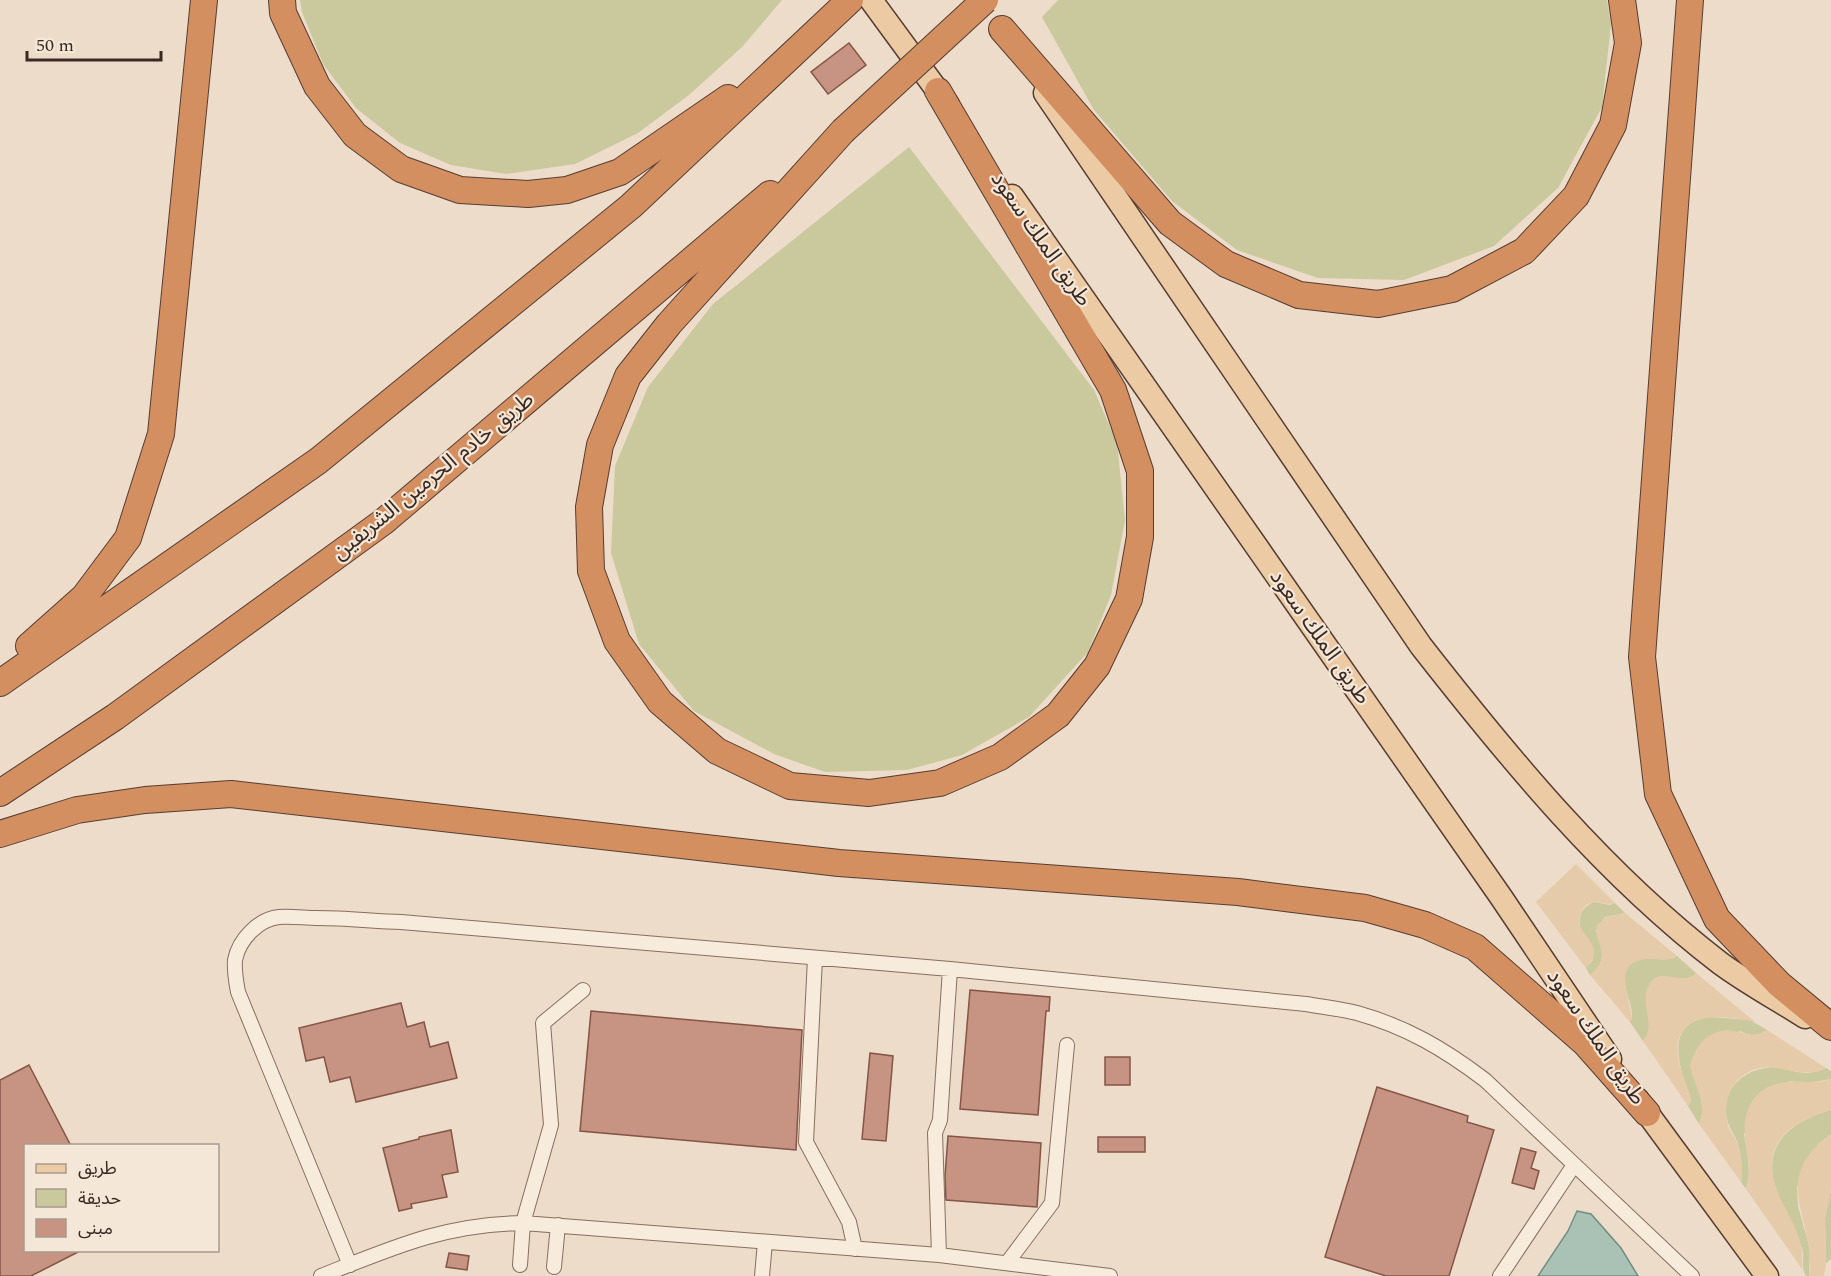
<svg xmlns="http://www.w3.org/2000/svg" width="1831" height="1276" font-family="Spectral,'Noto Sans Arabic',serif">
<rect width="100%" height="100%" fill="#ecdcc9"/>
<path fill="#cac89d" d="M300 0H782L742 47 689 95 638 133 575 164 506 174 451 165 400 143 356 108 323 64 302 12Z
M1058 0H1607L1611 24 1602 107 1558 188 1494 246 1404 280 1318 278 1237 250 1172 201 1094 110 1042 17Z
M909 147 1094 390 1117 443 1125 520 1111 595 1088 652 1029 717 962 755 907 770 825 772 774 754 694 711 639 644 611 553 615 466 648 387 713 304Z
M1594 902 1610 905 1615 903 1625 913 1605 917 1596 930C1601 950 1609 960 1590 975L1586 968 1593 960C1585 941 1567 913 1594 902Z
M1677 956 1696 973C1690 980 1684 980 1675 978L1649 1024V1034L1643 1041 1630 1022C1639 1007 1613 981 1631 963 1643 952 1664 965 1677 956Z
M1710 1017 1750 1020 1767 1030C1756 1037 1751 1036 1740 1031L1692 1073C1698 1090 1707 1106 1699 1124L1688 1106 1691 1101C1681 1071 1661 1023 1710 1017Z
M1773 1067C1793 1070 1807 1078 1826 1068L1831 1071V1079L1807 1083 1789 1081 1744 1134C1747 1152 1752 1171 1746 1189L1741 1182C1743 1171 1741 1155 1738 1144 1735 1134 1727 1126 1726 1114 1724 1084 1747 1069 1773 1067Z
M1831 1110V1134L1818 1144 1797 1187 1798 1206 1810 1250 1809 1276H1806C1801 1267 1804 1263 1803 1254 1803 1248 1799 1242 1797 1236 1790 1221 1782 1205 1776 1189 1761 1144 1792 1121 1831 1110Z
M1831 1190V1259L1826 1263 1825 1218Z"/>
<path fill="#e5cba9" d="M1576 864 1615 903C1607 906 1599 900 1591 903 1586 904 1583 908 1581 913 1570 936 1611 941 1586 968L1536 902Z
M1625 913 1677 956C1670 961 1662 959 1654 959 1610 957 1629 993 1632 1019L1630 1022 1590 975C1613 957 1595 947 1597 925L1606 917Z
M1696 973 1755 1022C1725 1015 1672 1009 1678 1057 1680 1072 1689 1086 1691 1101L1688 1106 1643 1041C1658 1023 1637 1004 1650 983 1661 966 1683 987 1696 973Z
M1727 1030C1744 1031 1751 1040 1767 1030L1826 1068C1798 1082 1772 1056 1745 1074 1727 1086 1722 1109 1729 1128 1732 1134 1736 1139 1738 1145 1742 1157 1743 1170 1741 1182L1699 1124C1708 1103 1694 1084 1690 1065 1697 1044 1705 1033 1727 1030Z
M1831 1079V1110C1791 1121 1759 1144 1777 1190 1789 1221 1805 1233 1802 1269L1746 1189C1757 1160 1734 1131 1751 1103 1757 1093 1765 1087 1776 1084 1794 1079 1813 1085 1831 1079Z
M1831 1134V1190L1825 1218 1826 1263 1824 1276H1809C1817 1219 1767 1180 1831 1134Z"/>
<path fill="#aac1b6" stroke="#708f82" stroke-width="1.5" d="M1577 1211 1591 1214 1621 1248 1638 1276H1538L1568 1231Z"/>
<path fill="#c79382" stroke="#855546" stroke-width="1.5" d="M849 43 866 65 828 94 811 72Z
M970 990 1050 997 1049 1011H1046L1038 1115 960 1109Z
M401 1003 407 1027 424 1022 430 1047 448 1042 457 1078 356 1102 350 1077 330 1082 324 1057 306 1061 299 1028Z
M591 1011 802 1030 796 1150 580 1131Z
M870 1053 893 1056 886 1141 862 1139Z
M1105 1057H1130V1085H1105Z
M29 1065 71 1146H26V1251H80L31 1276H0V1080Z
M1377 1087 1468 1116 1467 1122 1494 1130 1449 1276H1386L1325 1257Z
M451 1130 458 1172 442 1175 447 1197 411 1204 412 1208 399 1211 383 1148 419 1139V1137Z
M948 1136 1041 1143 1037 1207 946 1200 945 1176Z
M1098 1137H1145V1152H1098Z
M1521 1148 1536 1152 1531 1168 1539 1171 1534 1189 1512 1183Z
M449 1253 469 1256 467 1270 446 1267Z"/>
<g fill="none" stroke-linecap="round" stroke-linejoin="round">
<g stroke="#876e5f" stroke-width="16">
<path id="street" d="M815 958 806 1142 849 1222 855 1249
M939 1255 935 1133 940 1120 950 969
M1007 1263 1052 1203 1067 1045
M350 1265 238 992C236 981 234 971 235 960 239 939 259 919 279 917 292 916 305 918 317 918 345 918 373 921 401 922L950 969 1306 1004C1323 1007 1341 1009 1357 1013 1407 1027 1444 1049 1485 1080L1692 1276
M520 1265 523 1223 551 1125 543 1023 583 990
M554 1267 558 1225
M321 1276C392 1248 444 1224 523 1223L939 1255 1110 1276
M762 1276 765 1242
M1500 1276 1574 1165"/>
</g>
<g stroke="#563d32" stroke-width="25">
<path id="primary" d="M871 0 948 105
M1045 93 1421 646C1511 761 1604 874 1720 963 1747 983 1777 999 1805 1017
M1012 196 1501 897 1610 1059
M1637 1099 1767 1276"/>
</g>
<g stroke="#563d32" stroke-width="28">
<path id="highway" d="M282 0 283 13 317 86 355 135 401 169 460 190 528 194 567 190 620 172 728 98
M1690 0 1642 657 1658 794 1717 919 1779 984 1831 1027
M1002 29 1170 223 1226 264 1299 295 1378 304 1452 289 1524 251 1576 196 1613 125 1628 43 1622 0
M843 131 669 324 628 376 600 445 589 507 591 571 617 641 660 702 717 751 790 786 869 793 940 783 1000 757 1058 715 1097 666 1129 599 1140 537V471L1113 390 938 91
M29 646 84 597 128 538 161 434 204 0
M0 683 318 461 631 206 850 0
M0 793 115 717 383 522 770 194
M0 834 77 810 145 800 231 794 839 863 1238 892 1365 908 1425 925 1475 947 1585 1043 1647 1113"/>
</g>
<use href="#street" stroke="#f7ebdc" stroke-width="14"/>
<use href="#primary" stroke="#eccaa4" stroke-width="22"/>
<use href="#highway" stroke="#d48f61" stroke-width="26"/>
<g stroke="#563d32" stroke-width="28" stroke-linecap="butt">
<path id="highway-bridge" d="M843 131 985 0"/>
</g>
<use href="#highway-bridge" stroke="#d48f61" stroke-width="26"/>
</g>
<g text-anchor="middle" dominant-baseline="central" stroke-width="4.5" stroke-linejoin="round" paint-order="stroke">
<g font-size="22" fill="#392921" stroke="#f4e7d8">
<text transform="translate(1041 239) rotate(55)">طريق الملك سعود</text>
<text transform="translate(433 476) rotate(-39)">طريق خادم الحرمين الشريفين</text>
<text transform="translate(1320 637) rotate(55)">طريق الملك سعود</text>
<text transform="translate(1596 1037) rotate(56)">طريق الملك سعود</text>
</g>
</g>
<rect x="24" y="1144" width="195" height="108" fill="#f4e7d8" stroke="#a99b8f" stroke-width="1.5"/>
<rect x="36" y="1164" width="30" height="9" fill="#eccaa4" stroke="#a99b8f" stroke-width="1.5"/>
<text x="78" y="1174" font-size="18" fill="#392921">طريق</text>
<rect x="36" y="1189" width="30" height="18" fill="#cac89d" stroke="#a99b8f" stroke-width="1.5"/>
<text x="78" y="1204" font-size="18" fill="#392921">حديقة</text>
<rect x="36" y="1219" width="30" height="18" fill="#c79382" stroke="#a99b8f" stroke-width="1.5"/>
<text x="78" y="1234" font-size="18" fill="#392921">مبنى</text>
<path d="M27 51v9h134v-9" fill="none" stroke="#392921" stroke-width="3"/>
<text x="36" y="51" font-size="18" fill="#392921" stroke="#f4e7d8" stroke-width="4.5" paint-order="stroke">50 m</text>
</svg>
